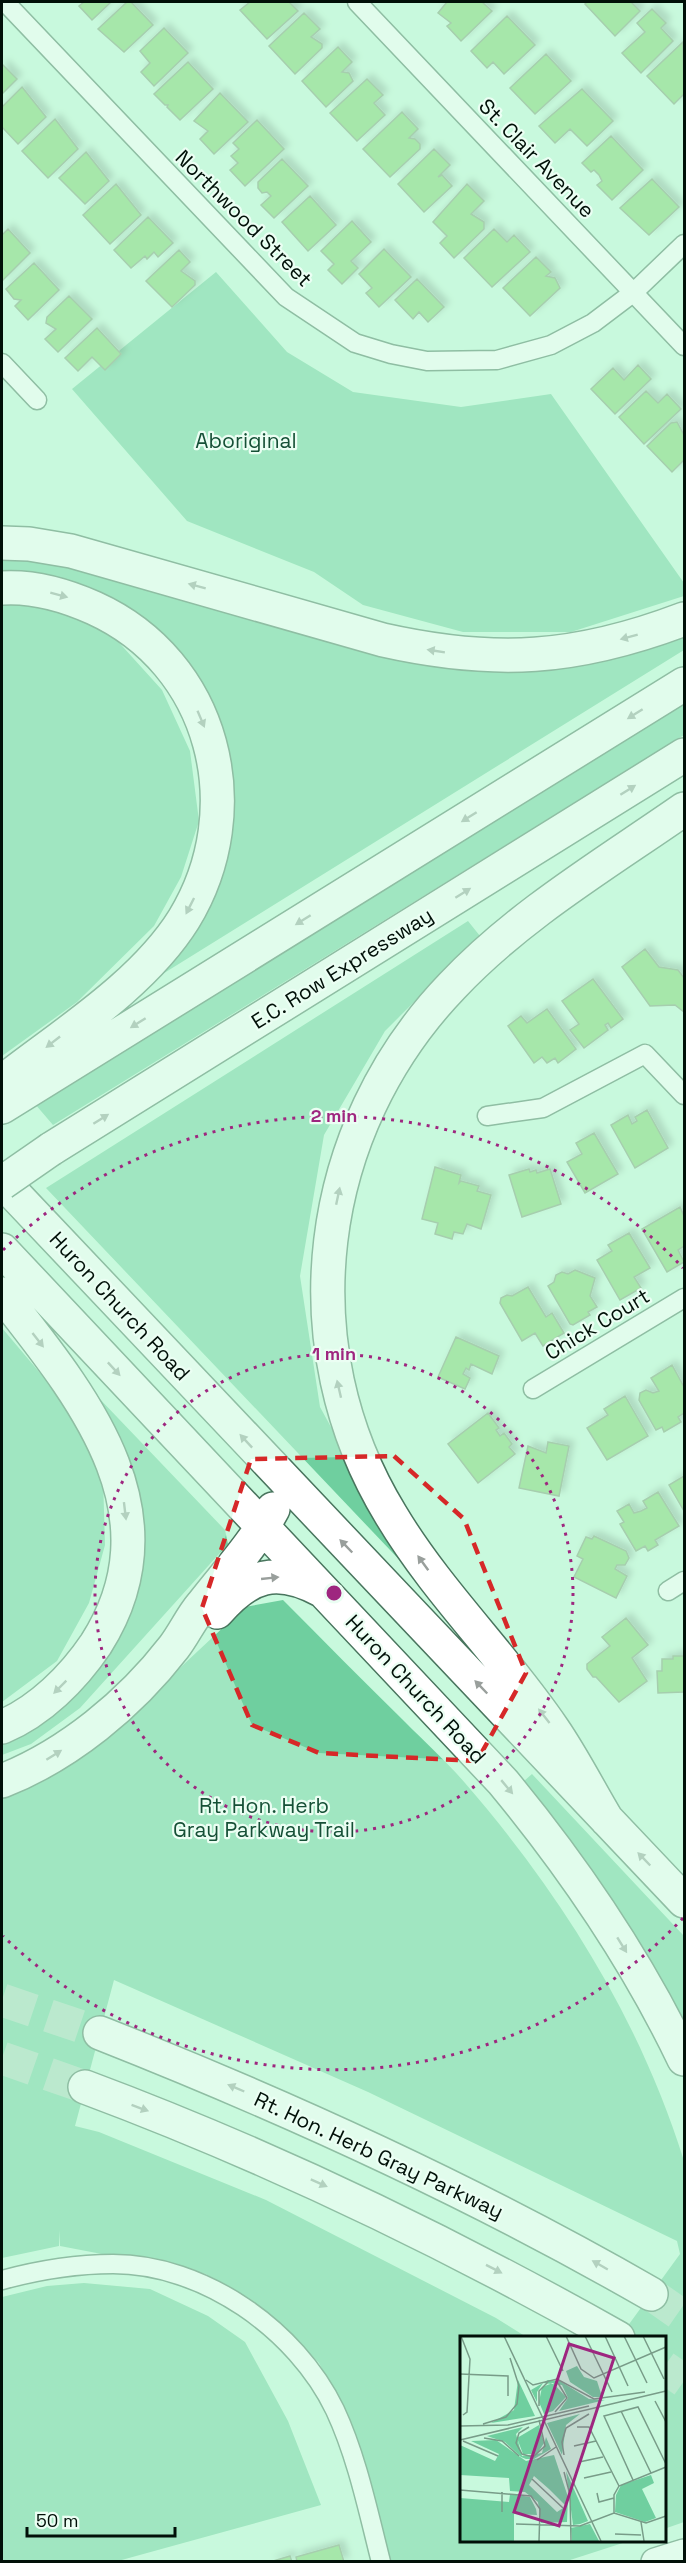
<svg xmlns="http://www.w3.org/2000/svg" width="686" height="2563" font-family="'Space Grotesk',sans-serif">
<defs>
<filter id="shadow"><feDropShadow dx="5" dy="-5" stdDeviation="3" flood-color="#0004"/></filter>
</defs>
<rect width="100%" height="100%" fill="#c8f9dd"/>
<path fill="#6fcf9f" d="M216 272 287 352 353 392 461 407 551 394 684 583V596L571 632H463L363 605 314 572 187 521 72 389Z
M2 557 47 558 414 661 684 627V650L161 975 156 968 218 873 182 667 2 578Z
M15 599 69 613 114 637 162 690 190 751 199 821 181 877 154 926 77 1002 2 1056V600Z
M684 695V735L53 1125 35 1104Z
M468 921 480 936 385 1031 324 1135 300 1276 320 1407 410 1571 46 1188Z
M2 1328 67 1405 103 1477 105 1545 89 1603 57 1661 2 1702Z
M96 1395 225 1530 228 1544 80 1708 31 1744 2 1755V1738L136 1572 89 1397Z
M283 1600C324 1641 364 1682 405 1722 425 1742 447 1762 465 1783 562 1895 640 2020 684 2161V2522L664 2529V2338H619L680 2254 677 2241 368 2092 114 1980 75 2126 99 2132 266 2200 496 2318 528 2338H461V2540L629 2541 567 2561H391L346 2415 319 2363 274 2318 206 2274 60 2246V2230L59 2246 2 2258V1792L121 1723 245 1607Z
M532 1774 684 1936V2026L634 1935 524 1781Z
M84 2283 150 2289 208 2316 245 2342 288 2421 321 2505 118 2561H2V2297L47 2286Z"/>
<path fill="#7dd16d" stroke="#7c9a76" stroke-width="1.5" filter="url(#shadow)" d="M84 2H111L92 20 79 6Z
M127 2H131L153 25 124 52 98 29Z
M250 2H289L298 11 267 39 240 10Z
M447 2H482L492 11 461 41 447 26 451 23 438 13Z
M587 2H631L640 11 615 36 585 4Z
M652 9 666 23 661 28 673 41 641 73 622 53 645 32 637 23Z
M304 13 320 29 311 37 322 44V48L295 74 269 46Z
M507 16 535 45 504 74 493 62 487 68 471 51Z
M164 28 188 53 154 86 141 72 150 63 140 51Z
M683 42 684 94 674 104 647 76Z
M338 47 352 62 342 72 349 73 353 81 326 107 302 81Z
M546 54 571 81 535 114 510 88Z
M188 62 213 89 180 120 167 107 168 105H165L154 94Z
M3 65 17 79 2 94V67Z
M367 79 383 95 374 103 385 115 357 141 330 113Z
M22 87 46 117 18 144 2 127V107Z
M582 89 613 121 587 146 570 129 555 143 539 126Z
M220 93 248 122 214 154 200 139 208 131 194 121Z
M402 112 418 129 409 138 415 139 420 144V149L390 177 363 149Z
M55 119 78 149 48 178 22 151Z
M257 120 284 149 245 186 230 170 238 163 231 156 239 149 233 143Z
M611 136 643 170 612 200 597 185 602 181 599 175 594 170 591 172 582 163Z
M434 149 450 165 438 177 442 175 452 186 424 212 398 184Z
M86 152 109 181 85 204 59 178Z
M282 159 308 186 274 218 261 205 271 196 267 192 262 193 258 188V182Z
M652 179 679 207 649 235 620 208Z
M116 184 141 215 110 244 83 215Z
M467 184 484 201 471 214 484 222V229L454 258 440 243 447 236 433 222Z
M310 196 336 225 308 251 282 222Z
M148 217 173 243 158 257 154 252 147 259 145 256 131 268 114 250Z
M352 221 371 242 351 261 358 268 342 284 328 270 334 264 321 251Z
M8 229 30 253 2 281V235Z
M494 229 507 242 514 235 530 252 492 287 464 258Z
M384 249 411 277 379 307 366 293 372 288 359 274Z
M179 250 190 262 181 271 195 281V285L172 307 146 281Z
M536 257 551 272 546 276 555 278 560 288 530 316 503 288Z
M34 263 59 290 28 320 15 306 21 300 14 299 6 289Z
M417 279 444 307 428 322 419 312 413 319 395 300Z
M69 296 92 319 58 352 45 339 56 329 46 323 47 317Z
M97 328 121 354 105 370 92 357 78 371 65 358Z
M638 365 651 379 615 414 591 389 613 368 624 380Z
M646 391 658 403 667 394 681 409 644 444 619 417Z
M677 422 684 435V460L672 472 647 446 671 423Z
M645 949 659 967 678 970 684 978V1012L675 1005 650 1006 622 967Z
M593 979 623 1019 611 1028 608 1023 605 1025 608 1030 584 1048 570 1030 579 1024 562 1001Z
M547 1009 576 1049 558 1063 555 1058 547 1063 542 1057 534 1063 508 1026 521 1016 527 1023Z
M647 1110 668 1148 635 1168 611 1125 628 1115 632 1124 637 1121 635 1117Z
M594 1133 618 1174 585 1193 567 1162 582 1154 576 1143Z
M435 1167 461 1175 459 1183 461 1181 479 1186 477 1191 491 1195 481 1229 467 1224 463 1234 454 1232 452 1239 435 1234 438 1223 422 1219Z
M529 1169 530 1172 536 1170 537 1173 550 1169 561 1204 522 1217 509 1175Z
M680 1207 684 1216V1246L678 1250 684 1262 667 1272 642 1229Z
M629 1233 650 1268 634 1277 641 1288 620 1300 597 1260 612 1251 608 1245Z
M575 1270 595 1278 590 1296 597 1307 588 1312 590 1315 573 1325 570 1324 548 1286 554 1282 556 1275 562 1272 568 1274Z
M528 1287 546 1317 552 1313 564 1333 543 1346 535 1333 522 1341 500 1303 501 1298 507 1295 512 1296Z
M456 1337 499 1356 492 1374 471 1364 469 1370 466 1368 463 1374 470 1378 465 1389 438 1377Z
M672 1365 684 1387V1413L678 1417 681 1422 664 1432 662 1427 656 1430 639 1400 640 1393 646 1390 653 1393 659 1391 651 1378Z
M625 1396 648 1436 607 1460 587 1428 608 1415 604 1409Z
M488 1413 499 1428 496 1430 500 1436 504 1433 512 1444 509 1447 515 1454 478 1483 448 1444Z
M548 1442 569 1446 559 1496 519 1488 528 1446 546 1453Z
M684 1476V1511L669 1485Z
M658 1492 679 1526 655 1540 658 1545 648 1551 645 1546 636 1551 620 1524 624 1522 617 1511 629 1504 634 1513 641 1511 647 1508 643 1501Z
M594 1536 626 1551 629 1558 625 1565H617L615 1569 627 1576 616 1598 574 1577 583 1559 577 1556 586 1537 592 1539Z
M626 1618 648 1645 632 1658 647 1681 619 1702 596 1677H593L587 1669V1664L610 1646 602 1637Z
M673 1656H684V1692L658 1693 657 1671H662V1659H673Z
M339 2545 344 2562H297L296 2557Z
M290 2556 292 2562H270Z"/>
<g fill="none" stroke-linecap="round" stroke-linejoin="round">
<path stroke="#aad6bd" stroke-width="33" stroke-dasharray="33 16" stroke-linecap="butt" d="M2 2000 100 2033
M2 2058 85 2087
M651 2294 684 2317
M664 2367 684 2381"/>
<g stroke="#49755e" stroke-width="21">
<path id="street" d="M5 2 286 297 355 343 391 354 427 361 497 360 551 345 593 323 634 292 684 244
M357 2 684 346
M2 363 37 400
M487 1116 543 1108 645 1054 684 1095
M533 1389 684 1298
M668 1591 684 1581
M2 2280C39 2270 75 2264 113 2264 203 2264 296 2329 335 2410 357 2457 368 2511 381 2562"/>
</g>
<g stroke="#49755e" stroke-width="30">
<path id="secondary" d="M655 2562 684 2553"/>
</g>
<g stroke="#49755e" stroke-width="36">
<path id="highway" d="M2 543 29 544 71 551 383 640C495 665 576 660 684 619
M2 588C33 586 65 595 94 608 215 663 251 809 184 919 143 985 62 1035 2 1082
M2 1107 684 684
M51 1149 684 755
M2 1181 684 1901
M2 1250 503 1782C574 1868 636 1959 684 2059
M2 1294C81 1395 180 1512 96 1644 73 1678 40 1711 2 1727
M217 1612C249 1575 276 1566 321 1590
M2 1781C68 1755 130 1704 174 1647 184 1634 191 1618 202 1605 226 1574 254 1544 273 1509
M607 1820C589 1790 573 1758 553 1729 503 1655 437 1592 391 1515 287 1345 314 1130 452 986 519 915 605 864 684 809
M100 2033C290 2108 474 2192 651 2294
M85 2087C270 2156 446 2241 618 2338"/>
</g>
<use href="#street" stroke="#fff" stroke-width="18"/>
<use href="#secondary" stroke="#fff" stroke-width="27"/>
<use href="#highway" stroke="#fff" stroke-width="33"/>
<g stroke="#49755e" stroke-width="36" stroke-linecap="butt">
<path id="highway-bridge" d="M2 1183 51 1149"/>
</g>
<use href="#highway-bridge" stroke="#fff" stroke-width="33"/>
</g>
<defs><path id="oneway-solid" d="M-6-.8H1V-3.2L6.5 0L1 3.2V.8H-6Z" transform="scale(1.5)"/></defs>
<g fill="#999f9c">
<use href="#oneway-solid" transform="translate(197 586) rotate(-165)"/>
<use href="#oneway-solid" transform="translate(59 595) rotate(15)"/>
<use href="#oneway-solid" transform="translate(629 637) rotate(165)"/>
<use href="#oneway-solid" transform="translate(436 651) rotate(-171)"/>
<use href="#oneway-solid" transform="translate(635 714) rotate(148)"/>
<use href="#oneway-solid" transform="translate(201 719) rotate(67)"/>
<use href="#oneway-solid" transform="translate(628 790) rotate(-32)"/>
<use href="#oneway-solid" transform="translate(469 817) rotate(148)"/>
<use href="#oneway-solid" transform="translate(463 893) rotate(-32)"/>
<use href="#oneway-solid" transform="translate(190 906) rotate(117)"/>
<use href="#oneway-solid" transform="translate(303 920) rotate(148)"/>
<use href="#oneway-solid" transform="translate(138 1023) rotate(148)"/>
<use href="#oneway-solid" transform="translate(53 1042) rotate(142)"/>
<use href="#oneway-solid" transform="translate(101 1119) rotate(-32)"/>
<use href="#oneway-solid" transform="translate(338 1196) rotate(-78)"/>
<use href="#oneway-solid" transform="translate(38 1340) rotate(52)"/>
<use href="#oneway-solid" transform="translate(114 1369) rotate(47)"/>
<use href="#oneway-solid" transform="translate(339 1389) rotate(-103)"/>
<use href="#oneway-solid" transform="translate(246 1441) rotate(-133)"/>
<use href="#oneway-solid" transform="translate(125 1511) rotate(83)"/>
<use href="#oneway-solid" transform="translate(346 1546) rotate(-134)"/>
<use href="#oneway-solid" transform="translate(423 1563) rotate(-126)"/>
<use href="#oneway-solid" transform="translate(270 1578) rotate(-6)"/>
<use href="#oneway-solid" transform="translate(60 1687) rotate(135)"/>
<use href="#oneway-solid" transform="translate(481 1687) rotate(-134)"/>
<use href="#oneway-solid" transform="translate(544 1716) rotate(-128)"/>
<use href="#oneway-solid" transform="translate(54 1755) rotate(-32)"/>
<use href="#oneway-solid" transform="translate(507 1787) rotate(50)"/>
<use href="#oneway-solid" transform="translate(644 1859) rotate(-134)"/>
<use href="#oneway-solid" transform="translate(622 1945) rotate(58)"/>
<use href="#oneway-solid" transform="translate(236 2088) rotate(-157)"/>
<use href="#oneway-solid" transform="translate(140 2108) rotate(20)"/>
<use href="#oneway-solid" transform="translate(319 2183) rotate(24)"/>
<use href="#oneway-solid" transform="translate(600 2265) rotate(-150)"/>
<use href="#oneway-solid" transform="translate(494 2269) rotate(27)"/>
</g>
<path d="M0 0H686V2563H0ZM394 1456 464 1519 526 1673 477 1761 319 1753 252 1725 202 1608 251 1459Z" fill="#c8f9dd" fill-opacity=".55" fill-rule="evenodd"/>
<path fill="none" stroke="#d62828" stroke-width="4.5" stroke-dasharray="12 8" stroke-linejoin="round" d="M394 1456 464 1519 526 1673 477 1761 319 1753 252 1725 202 1608 251 1459Z"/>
<g fill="none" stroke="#9e267f" stroke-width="3" stroke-dasharray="3 6">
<circle cx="334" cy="1593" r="239"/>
<path d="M683 1918A477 477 0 0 1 3 1936M3 1250A477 477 0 0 1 683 1268"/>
</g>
<g text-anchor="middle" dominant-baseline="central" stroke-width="4.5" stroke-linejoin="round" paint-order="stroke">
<g font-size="21" fill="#011008" stroke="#ebfef3">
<text transform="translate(537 158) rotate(46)">St. Clair Avenue</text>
<text transform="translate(244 218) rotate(45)">Northwood Street</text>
<text transform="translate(342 968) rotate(-32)">E.C. Row Expressway</text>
<text transform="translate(120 1306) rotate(47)">Huron Church Road</text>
<text transform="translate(597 1324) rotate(-31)">Chick Court</text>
<text transform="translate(416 1689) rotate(47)">Huron Church Road</text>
<text transform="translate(379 2155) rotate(25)">Rt. Hon. Herb Gray Parkway</text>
</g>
<g font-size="21" fill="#155036" stroke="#ebfef3">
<text x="246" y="440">Aboriginal</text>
<text x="264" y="1805">Rt. Hon. Herb<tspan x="264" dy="24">Gray Parkway Trail</tspan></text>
</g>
</g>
<g transform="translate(460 2336)">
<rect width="206" height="206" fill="#c8f9dd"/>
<path d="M117 30 124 41 137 45 142 61H133L110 46 106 35ZM58 44 75 80 31 87 54 74ZM88 44 100 45 129 63 145 64 99 75 108 62 102 49 83 47 77 56V66L71 54ZM93 47 106 61 93 75 84 78 79 66 82 51ZM120 78 106 89 102 119 87 87ZM79 89 84 107 77 118H63L57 102ZM63 91 56 98 62 120 82 117 86 101 91 113 74 123H66L61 121 45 106 27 100ZM36 104 66 125 94 119 108 161 107 186 81 187 78 166 65 156 50 155 49 142 0 139V109L35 125 39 118 11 105ZM74 140 89 153 106 170 97 176 69 149ZM106 135 128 185 120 188 113 189ZM191 139 194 147 182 153 196 182 185 186 155 176 156 159 161 149ZM50 158 70 161 76 173 77 179 54 178V205H0V162L49 166ZM130 188 139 205H112L111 192Z" fill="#6fcf9f" fill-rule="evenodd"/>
<path fill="none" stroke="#789c88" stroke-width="1.5" d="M1 0 10 23 7 76 3 79M44 0 141 205M86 0 103 35M106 0 121 33 134 42 206 11M125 0 152 56M145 0 168 50M164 0 187 47M183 0 204 43M0 38 48 40V60M66 44 73 49 97 43 134 63 185 56M195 65 206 86M79 70V55L88 46M161 75 191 137M95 76 107 62 98 47M23 88 46 81 57 68 59 50 50 22M0 90 48 89 129 70M69 91 59 97 56 107 62 118 73 121 85 110 79 84M117 91H129L159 150M24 102 42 105 59 120M0 104 206 55M3 105 38 120M114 110 136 105M104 119 102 106 106 92 129 78M77 124 96 111M119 126 143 121M104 136 110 159 111 205M124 142 151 136M72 143 103 172M173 144 144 80 178 71 206 128M0 154 71 160 80 173 79 205M42 156V176M137 157 139 166 154 162M154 177V159L159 150 206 131M181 186 184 205M56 188 120 190 154 177 186 187 206 180M155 198 181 199"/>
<path fill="#9e267f" fill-opacity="0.15" stroke="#9e267f" stroke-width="3" d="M109 8 154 22 99 190 54 176Z"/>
<rect width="206" height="206" fill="none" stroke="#011008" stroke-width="3"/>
</g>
<circle cx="334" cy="1593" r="9" fill="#9e267f" stroke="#ebfef3" stroke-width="3"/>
<g font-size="18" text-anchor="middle" font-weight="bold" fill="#9e267f" stroke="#ebfef3" stroke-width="4.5" stroke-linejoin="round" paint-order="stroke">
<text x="334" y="1122">2 min</text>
<text x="334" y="1360">1 min</text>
</g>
<rect width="686" height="2563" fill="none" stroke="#011008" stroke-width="6"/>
<path d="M27 2527v9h148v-9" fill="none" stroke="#011008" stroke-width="3"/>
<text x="36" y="2527" font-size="18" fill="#011008" stroke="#ebfef3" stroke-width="4.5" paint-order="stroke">50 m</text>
</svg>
